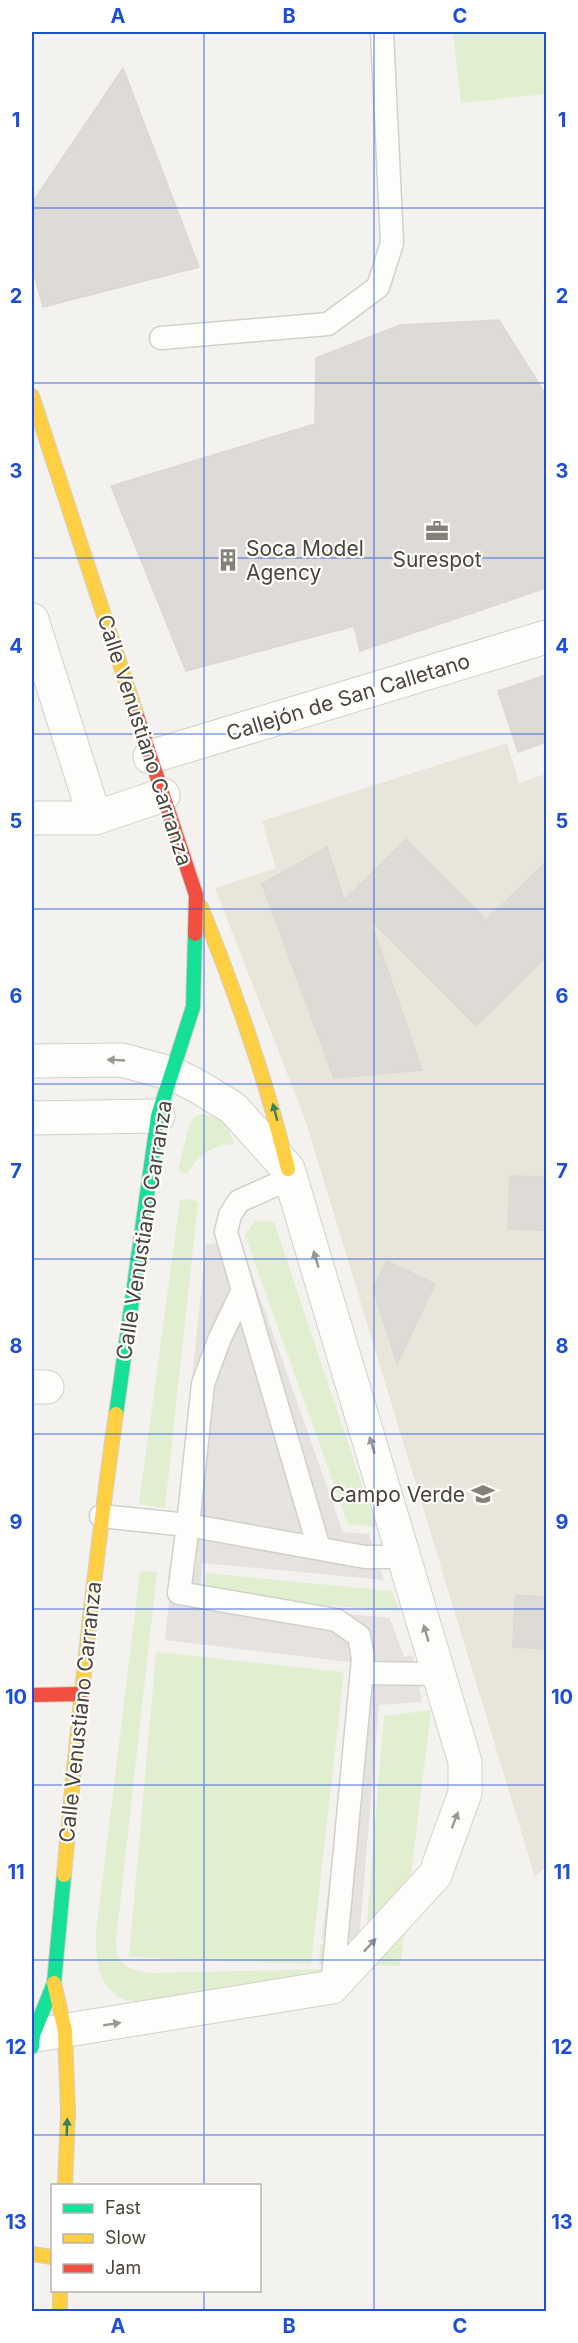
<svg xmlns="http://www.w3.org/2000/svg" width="578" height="2343" font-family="Inter,sans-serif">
<rect width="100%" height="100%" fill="#f4f2ee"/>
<path fill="#eae5da" d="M507 743 519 783 546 774V1867L535 1877 306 1122 215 888 276 868 262 821Z"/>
<path fill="#e1eecf" d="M453 32H546V94L461 103Z
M203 1114 224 1120 235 1145C215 1142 196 1157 187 1174L178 1170 188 1130 194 1117Z
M191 1199 198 1202 165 1508 139 1504 180 1200Z
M255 1221 274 1222 376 1527 348 1524 245 1235Z
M140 1571 157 1572 116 1941C116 1965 129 1970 150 1973L383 1968 151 2002C142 2001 130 2002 123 1999 98 1988 95 1957 96 1933Z
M206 1573 392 1591 400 1611 205 1596Z
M156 1652 344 1672 311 1964 129 1957Z
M431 1710 400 1966 319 1964 320 1945 365 1947 384 1716Z"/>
<path fill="#e6e3df" d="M241 1243 343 1532 369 1534 384 1580 202 1563 200 1600 390 1618 404 1657 413 1655 422 1702 379 1705 359 1940 322 1938 357 1663 165 1640 206 1244Z"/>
<path fill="#dedbd6" stroke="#dcd9d4" stroke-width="1.5" d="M123 68 199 267 43 307 32 266V203Z
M499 320 546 395V588L360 651 354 626 186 671 111 486 315 424 316 358 400 325Z
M546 675V742L518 752 498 691Z
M406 839 486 920 546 862V957L476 1026 370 919 422 1070 334 1078 262 884 327 847 344 900Z
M510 1176 546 1177V1230L508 1229Z
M387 1261 435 1284 397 1364 373 1288Z
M515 1595 546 1597V1649L513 1647Z"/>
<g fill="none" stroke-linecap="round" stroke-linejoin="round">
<g stroke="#d2d0cb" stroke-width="25">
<path id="lane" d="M161 338 328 324 378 287 392 243 382 32
M291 1178 239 1201 230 1215 226 1232 319 1548
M101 1516 188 1525 203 1384 219 1340 243 1290
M362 1673 438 1674
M332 1987 363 1658 359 1636 336 1620 179 1593 188 1525 365 1557H405"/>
</g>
<g stroke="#d2d0cb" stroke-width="35">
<path id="street" d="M32 620 95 818
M150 757 546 637
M32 818H95L163 795
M32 1061 122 1060 173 1074 197 1086 233 1108 288 1169 465 1762V1793L435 1875 332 1987 37 2035
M32 1118 158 1116
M32 1387H47"/>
</g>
<g stroke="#d3cfc5" stroke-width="16">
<path id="fast" d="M116 1414 158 1116 193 1007 195 934
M32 2047 33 2035 54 1983 64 1875"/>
</g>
<g stroke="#d3cfc5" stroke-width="16">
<path id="slow" d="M32 396 137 716
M201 907C236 993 266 1079 288 1169
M64 1875C78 1721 94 1567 116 1414
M54 1983 65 2031 68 2112 65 2186
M32 2254 52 2257
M60 2290V2312"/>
</g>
<g stroke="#d3cfc5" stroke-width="16">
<path id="jam" d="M137 716 196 895 195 934
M32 1695 81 1694"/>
</g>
<use href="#lane" stroke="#fdfdfc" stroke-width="22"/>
<use href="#street" stroke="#fdfdfc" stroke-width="33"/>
<use href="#fast" stroke="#16e098" stroke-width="14"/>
<use href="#slow" stroke="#ffcf43" stroke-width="14"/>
<use href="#jam" stroke="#f24e42" stroke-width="14"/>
</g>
<defs><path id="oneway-solid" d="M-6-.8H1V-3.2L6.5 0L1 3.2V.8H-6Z" transform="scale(1.5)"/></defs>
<g fill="#9b9791">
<use href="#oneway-solid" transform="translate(116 1060) rotate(-177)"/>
<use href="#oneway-solid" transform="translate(316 1259) rotate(-107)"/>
<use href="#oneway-solid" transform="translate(372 1445) rotate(-107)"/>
<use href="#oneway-solid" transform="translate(426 1633) rotate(-106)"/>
<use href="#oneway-solid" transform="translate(455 1820) rotate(-69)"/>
<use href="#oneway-solid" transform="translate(370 1945) rotate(-47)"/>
<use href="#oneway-solid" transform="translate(112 2024) rotate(-9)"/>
</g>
<g fill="#36825f">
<use href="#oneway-solid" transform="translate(275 1112) rotate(-105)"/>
<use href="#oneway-solid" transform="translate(67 2127) rotate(-88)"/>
</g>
<path fill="none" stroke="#1d4ed8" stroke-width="1.5" stroke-opacity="0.55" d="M204 32V2186M374 32V2312M32 208H546M32 383H546M32 558H546M32 734H546M32 909H546M32 1084H546M32 1259H546M32 1434H546M32 1609H546M32 1785H546M32 1960H546M32 2135H546M204 2290V2312"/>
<defs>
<g id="office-bare" transform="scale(1.8)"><path d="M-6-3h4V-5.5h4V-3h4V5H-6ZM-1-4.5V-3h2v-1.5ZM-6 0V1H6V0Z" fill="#868178" stroke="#fff" stroke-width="2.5" paint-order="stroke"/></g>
<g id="building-bare" transform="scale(1.8)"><path d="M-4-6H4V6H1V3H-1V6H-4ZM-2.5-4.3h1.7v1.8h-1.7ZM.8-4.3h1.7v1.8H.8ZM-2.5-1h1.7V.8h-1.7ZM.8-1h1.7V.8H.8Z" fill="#868178" stroke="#fff" stroke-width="2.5" paint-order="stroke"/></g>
<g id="school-bare" transform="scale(1.8)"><path d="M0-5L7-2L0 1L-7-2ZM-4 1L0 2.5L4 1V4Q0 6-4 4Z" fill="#868178" stroke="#fff" stroke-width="2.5" paint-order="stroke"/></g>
</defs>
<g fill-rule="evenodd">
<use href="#office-bare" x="437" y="531"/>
<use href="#building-bare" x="228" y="560"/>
<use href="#school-bare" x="483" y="1494"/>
</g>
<g text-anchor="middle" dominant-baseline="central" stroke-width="4.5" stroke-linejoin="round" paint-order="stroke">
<g font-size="21" fill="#4b4439" stroke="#fff" text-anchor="start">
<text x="246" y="548">Soca Model<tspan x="246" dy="24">Agency</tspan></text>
<text x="437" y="559" text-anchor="middle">Surespot</text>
<text x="465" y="1494" text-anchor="end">Campo Verde</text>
</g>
<g font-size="21" fill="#4b4439" stroke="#fff">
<text transform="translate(348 697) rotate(-17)">Callejón de San Calletano</text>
<text transform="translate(145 740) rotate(72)">Calle Venustiano Carranza</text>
<text transform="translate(144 1230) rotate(-81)">Calle Venustiano Carranza</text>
<text transform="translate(80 1712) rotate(-84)">Calle Venustiano Carranza</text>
</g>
</g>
<rect width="578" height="2343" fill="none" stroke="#ffffff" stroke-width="66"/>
<rect x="51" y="2184" width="210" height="108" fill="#ffffff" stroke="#b7b4b0" stroke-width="1.5"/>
<rect x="63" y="2204" width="30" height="9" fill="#16e098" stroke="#b7b4b0" stroke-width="1.5"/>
<text x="105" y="2214" font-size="18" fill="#4b4439">Fast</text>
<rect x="63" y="2234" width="30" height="9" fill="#ffcf43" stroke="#b7b4b0" stroke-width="1.5"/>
<text x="105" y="2244" font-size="18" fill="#4b4439">Slow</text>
<rect x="63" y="2264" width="30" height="9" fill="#f24e42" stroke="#b7b4b0" stroke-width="1.5"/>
<text x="105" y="2274" font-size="18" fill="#4b4439">Jam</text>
<rect x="33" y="33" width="512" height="2277" fill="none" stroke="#1d4ed8" stroke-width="2"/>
<g font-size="20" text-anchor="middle" font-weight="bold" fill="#1d4ed8">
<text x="118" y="23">A</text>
<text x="289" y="23">B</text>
<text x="460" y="23">C</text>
<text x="16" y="127">1</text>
<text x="562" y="127">1</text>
<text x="16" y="303">2</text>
<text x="562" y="303">2</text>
<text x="16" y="478">3</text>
<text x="562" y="478">3</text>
<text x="16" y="653">4</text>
<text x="562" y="653">4</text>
<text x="16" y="828">5</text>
<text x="562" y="828">5</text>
<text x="16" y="1003">6</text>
<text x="562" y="1003">6</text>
<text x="16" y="1178">7</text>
<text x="562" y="1178">7</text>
<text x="16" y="1353">8</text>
<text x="562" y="1353">8</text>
<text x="16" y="1529">9</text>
<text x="562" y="1529">9</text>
<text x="16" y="1704">10</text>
<text x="562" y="1704">10</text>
<text x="16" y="1879">11</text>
<text x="562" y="1879">11</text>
<text x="16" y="2054">12</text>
<text x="562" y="2054">12</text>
<text x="16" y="2229">13</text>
<text x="562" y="2229">13</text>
<text x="118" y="2333">A</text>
<text x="289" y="2333">B</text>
<text x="460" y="2333">C</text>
</g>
</svg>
